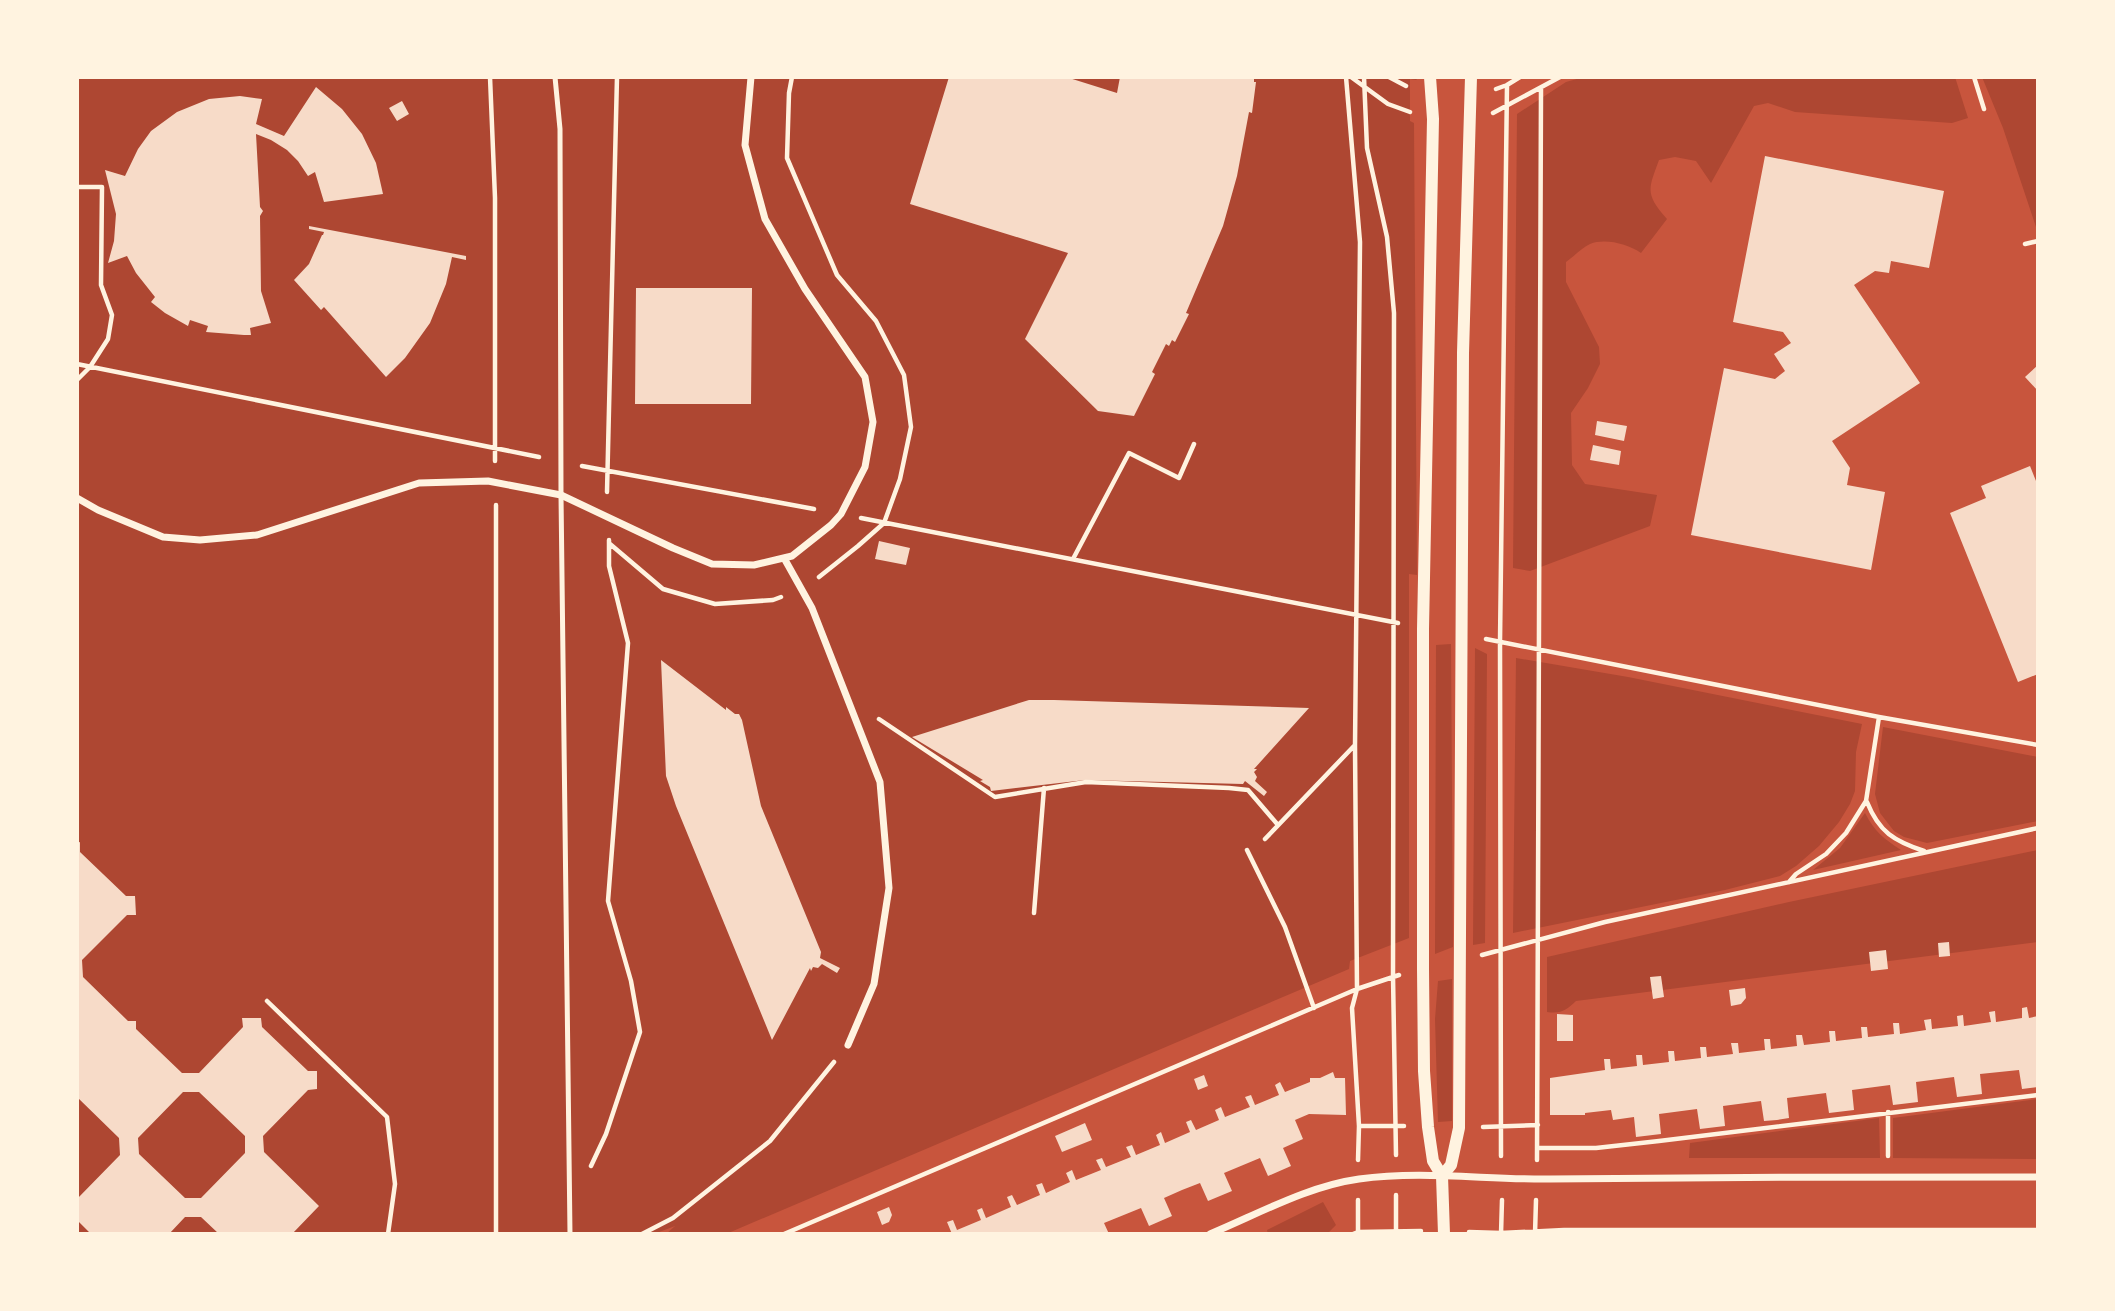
<svg xmlns="http://www.w3.org/2000/svg" width="2115" height="1311" font-family="'PT Serif',serif">
<rect width="100%" height="100%" fill="#c8553d"/>
<path fill="#ae4732" d="M77 77H1419L1416 80 1410 79V121L1414 123 1417 575 1409 574V938L1350 961 1349 969 726 1234H666L675 1226 654 1234H77Z
M1584 77 1718 79 1733 77H1955L1968 118 1952 123 1795 112 1768 103 1754 106 1711 183 1696 161 1675 157 1659 160C1648 190 1645 194 1667 219L1641 253C1628 244 1605 238 1590 244 1582 248 1573 257 1566 262V282L1599 347 1600 364 1588 388 1571 413 1572 465 1585 484 1657 495 1650 526 1530 571 1513 568 1517 114 1566 82Z
M1982 77H2038L2037 230 2003 128Z
M1451 644 1453 947 1435 954 1436 645Z
M1475 648 1487 654 1485 943 1473 945Z
M1516 658 1628 677 1862 724 1856 752 1855 791 1850 804 1839 822 1819 846 1796 866 1780 876 1725 890 1513 933Z
M1883 727 2038 757V821L1927 843 1904 837 1894 831 1880 813 1875 794Z
M1865 813C1874 831 1884 839 1901 850L1813 870 1840 848Z
M2038 850V942L1576 1001C1566 1010 1562 1014 1547 1012V957L1789 902Z
M1452 979V1121L1438 1122 1435 1019 1438 981Z
M2038 1099V1159L1893 1158V1118Z
M1879 1118 1880 1158H1689L1690 1143Z
M1323 1202 1336 1225 1327 1234H1268L1267 1230Z"/>
<path fill="#f7dbc8" fill-rule="evenodd" d="M949 77H1066L1117 93 1120 77H1254V82H1256L1252 113 1249 112 1237 176 1223 226 1186 313 1189 314 1175 342 1172 340 1169 346 1166 344 1152 372 1155 374 1134 416 1098 411 1025 339 1068 253 910 204Z
M316 87 342 109 362 134 376 163 383 194 324 202 315 172 308 176 298 161 287 150 271 140 256 134 260 207 263 211 260 216 261 291 271 323 250 328 251 335H244L206 332 208 326 190 320 188 326 165 313 151 302 155 297 136 273 127 256 108 263 114 241 116 214 105 170 125 176 138 149 151 131 177 112 209 99 240 96 262 99 256 124 284 136Z
M402 101 409 114 397 121 389 108Z
M1765 156 1944 191 1929 268 1891 261 1889 273 1875 271 1854 285 1920 383 1832 441 1850 468 1847 485 1885 492 1871 570 1691 535 1724 368 1775 379 1785 371 1774 354 1791 343 1783 332 1733 322Z
M309 226 466 256V260L452 257 446 284 430 323 405 358 386 377 324 307 321 310 294 280 309 264 322 235H323L324 232 309 229Z
M636 288H752L751 404H635Z
M2038 365V391L2025 377Z
M1597 421 1627 426 1624 441 1595 435Z
M1593 445 1621 451 1619 465 1590 460Z
M2030 466 2038 486V674L2018 682 1950 513 1986 498 1981 486Z
M879 541 910 548 906 565 875 559Z
M661 660 726 710V707L735 714H739L742 720 761 806 821 952 820 958 840 968 837 973 822 964 818 968 813 967 811 971 810 968 772 1040 676 806 666 776Z
M1029 700H1054L1309 708 1254 769H1257L1254 772 1257 777 1255 781 1267 792 1264 796 1245 781 1243 784 1085 780 991 791 990 787 980 781 983 780 912 737Z
M80 842V852L126 896H135L136 915H127L82 960 83 977 128 1021H136V1029L182 1073H199L243 1027 242 1018H261L262 1027 308 1071H317V1089L308 1090 263 1136 264 1152 319 1206 292 1234H219L201 1217H185L169 1234H91L77 1220V1199L120 1155 119 1138 77 1097V843ZM183 1092H199L245 1136V1153L201 1198H185L139 1154 138 1138Z
M1949 942 1950 956 1939 957 1938 943Z
M1886 950 1888 969 1871 971 1869 952Z
M1661 976 1664 997 1653 999 1650 977Z
M1745 988 1746 998 1741 1004 1731 1006 1729 990Z
M2027 1007 2029 1018 2038 1016V1087L2022 1089 2019 1070 1980 1074 1982 1094 1957 1097 1954 1077 1916 1082 1918 1102 1893 1105 1890 1085 1852 1090 1854 1110 1829 1113 1826 1093 1787 1098 1789 1118 1777 1120 1764 1121 1761 1101 1723 1106 1725 1126 1700 1129 1697 1109 1659 1114 1661 1134 1636 1137 1634 1117 1613 1120 1611 1110 1585 1113V1115H1550V1078L1605 1070 1604 1059H1610L1611 1069 1637 1066 1636 1055H1642L1643 1065 1669 1062 1668 1051H1674L1675 1061 1701 1058 1700 1047H1706L1707 1057 1733 1054 1731 1043H1738L1739 1053 1765 1050 1764 1039H1770L1771 1049 1797 1046 1796 1035H1802L1804 1045 1830 1042 1829 1031H1835L1836 1041 1862 1038 1861 1027H1867L1868 1037 1894 1034 1893 1023H1899L1900 1034 1926 1030 1924 1020 1931 1019 1932 1029 1958 1026 1957 1016 1963 1015 1964 1026 1991 1022 1989 1012 1995 1011 1996 1022 2022 1018V1008Z
M1557 1014 1573 1015V1041H1557Z
M1333 1072 1335 1078H1345L1346 1115 1309 1114 1295 1120 1303 1139 1283 1148 1291 1166 1268 1176 1260 1158 1224 1173 1232 1191 1208 1201 1200 1183 1182 1190 1164 1198 1172 1216 1149 1226 1141 1208 1104 1223 1109 1234H952L947 1222 953 1220 957 1230 981 1220 977 1210 982 1208 986 1218 1011 1207 1007 1197 1012 1195 1017 1205 1040 1195 1036 1185 1042 1183 1046 1193 1070 1182 1066 1173 1072 1170 1076 1180 1101 1170 1096 1160 1102 1158 1106 1167 1131 1157 1126 1147 1132 1145 1136 1155 1160 1145 1156 1135 1161 1132 1165 1143 1190 1132 1186 1122 1191 1120 1196 1130 1219 1120 1215 1110 1221 1107 1225 1117 1250 1107 1245 1097 1251 1095 1255 1105 1279 1095 1275 1085 1280 1082 1285 1092 1310 1082V1078H1320Z
M1204 1075 1208 1086 1198 1090 1194 1079Z
M1085 1123 1092 1140 1062 1152 1055 1136Z
M889 1207 892 1215 889 1222 882 1225 877 1212Z"/>
<g fill="none" stroke-linecap="round" stroke-linejoin="round">
<path stroke="#fff3e0" stroke-width="4.5" d="M490 77 495 198V461
M792 77 789 93 787 158 837 275 876 321 904 375 911 427 900 479 884 523 858 546 819 577
M1346 77 1360 242 1355 746 1357 989 1352 1008 1359 1126 1358 1160
M1351 77 1388 104 1410 112
M1364 77 1367 148 1387 237 1394 313 1393 976 1396 1155
M1389 77 1406 86
M1974 77 1984 109
M1507 85 1520 77
M1496 89 1507 85 1500 642 1501 1156
M1493 113 1560 77
M77 187H102L101 285 112 315 108 339 90 367 77 380
M2025 244 2038 241
M77 364 539 457
M582 466 814 509
M607 492 617 77
M496 505V1234
M861 518 1398 623
M610 544 663 589 715 604 773 600 781 597
M1073 559 1129 453 1179 478 1194 444
M1486 639 1879 717 2038 745
M879 719 995 797 1086 782 1229 788 1248 790 1278 825
M1867 802C1879 832 1894 841 1924 851
M1265 839 1354 746
M1247 850 1285 927 1314 1008
M1789 882 1796 874 1826 854 1846 833 1866 801 1879 717
M1034 913 1044 788
M1482 955 1605 922 2038 828
M267 1001 387 1117 395 1184 388 1234
M1888 1112V1156
M1359 1126H1404
M1483 1127 1538 1125
M1537 1148H1596L1659 1141 2038 1095
M1537 1160 1541 89
M591 1166 606 1134 640 1032 631 981 608 901 628 643 609 566V540
M1358 1200V1234
M1469 1232 1501 1233 1564 1230H2038
M642 1234 673 1218 770 1141 834 1062
M784 1234 1357 989 1399 975
M1353 1234 1358 1232 1421 1231
M1396 1234V1195
M1501 1234 1502 1200
M1535 1234 1536 1200"/>
<path stroke="#fff3e0" stroke-width="5" d="M555 77 560 129 561 495 570 1234"/>
<path stroke="#fff3e0" stroke-width="7" d="M77 498 98 510 163 537 200 540 257 535 419 483 488 481 561 495 673 548 712 564 754 565 792 556 831 525 841 514 865 467 873 422 865 377 805 289 765 219 745 145 751 77
M784 558 812 608 880 782 889 888 874 984 848 1045
M1210 1234C1258 1214 1308 1186 1359 1179 1422 1170 1487 1180 1550 1179 1713 1177 1875 1177 2038 1177"/>
<path stroke="#fff3e0" stroke-width="12" d="M1430 77 1433 119 1423 629V969L1424 1071 1428 1127 1433 1161 1442 1176 1444 1234
M1442 1176 1451 1165 1459 1128 1463 353 1471 77"/>
</g>
<rect width="2115" height="1311" fill="none" stroke="#fff3e0" stroke-width="158"/>
</svg>
